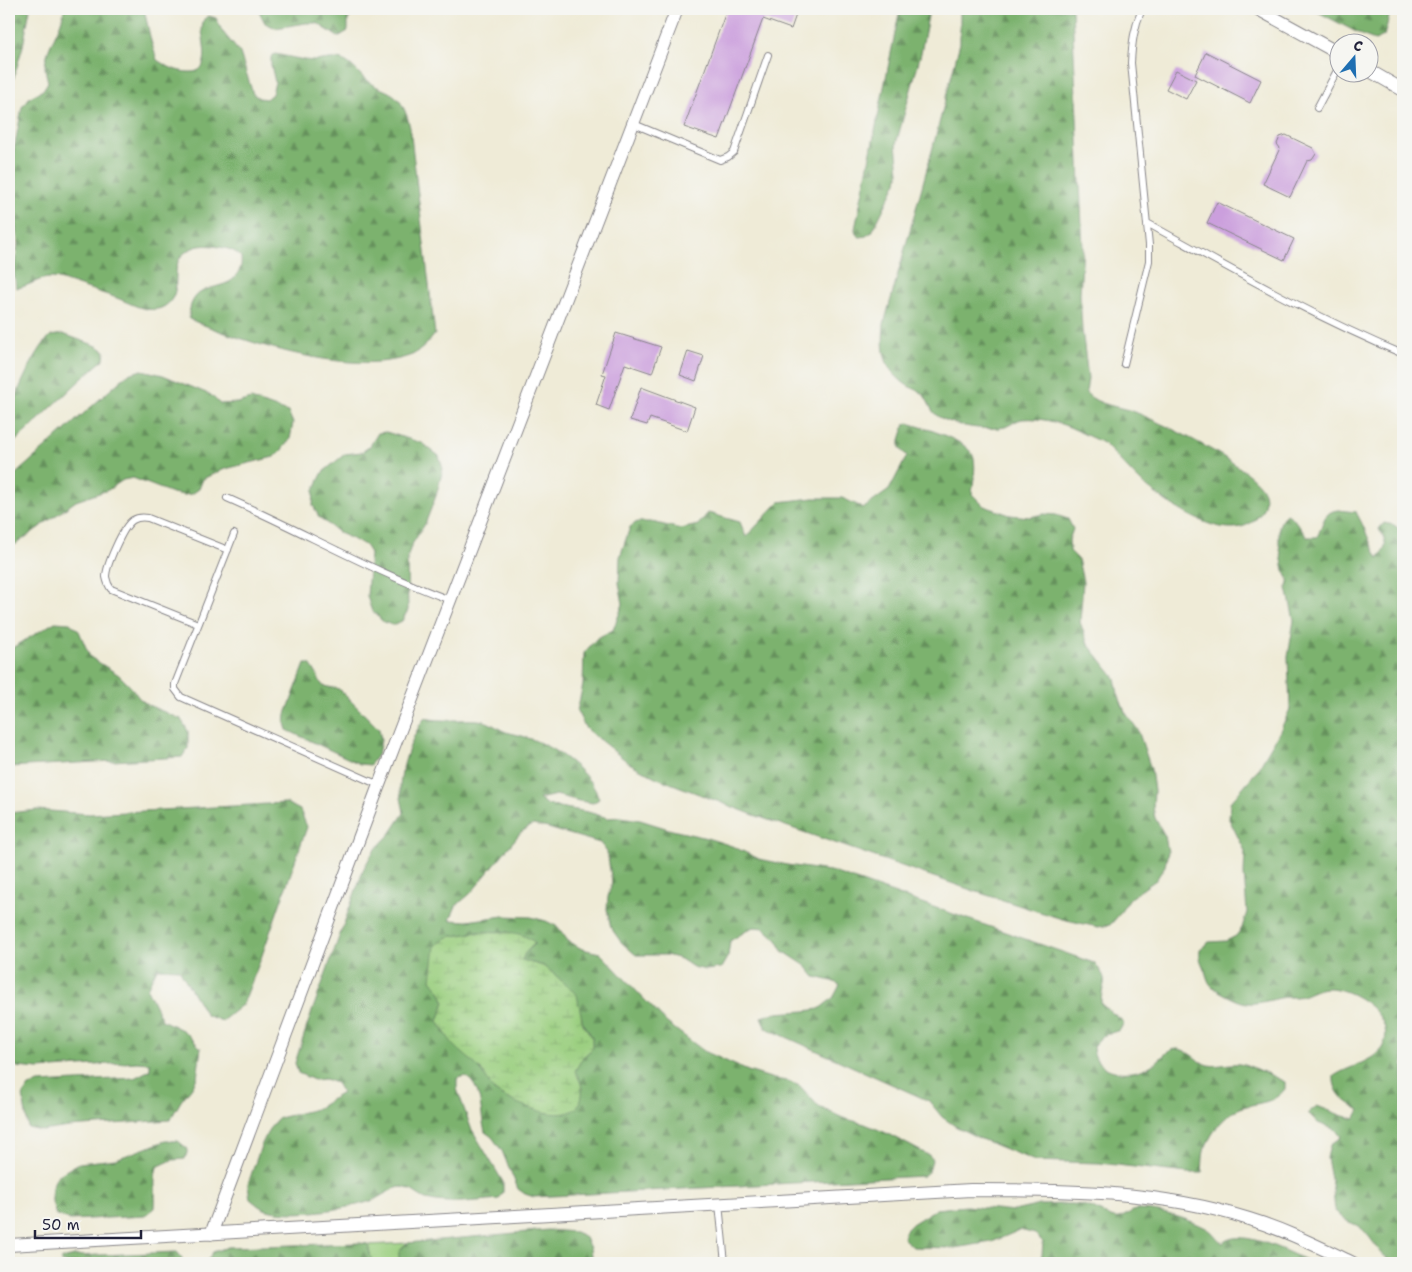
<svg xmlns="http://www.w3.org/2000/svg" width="1412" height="1272" font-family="'Shantell Sans',sans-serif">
<defs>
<pattern id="forest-firs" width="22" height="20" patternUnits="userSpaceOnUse" patternTransform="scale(1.25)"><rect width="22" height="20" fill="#7cb26e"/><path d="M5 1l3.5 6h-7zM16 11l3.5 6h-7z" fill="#65905c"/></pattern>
<pattern id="wetland-marsh" width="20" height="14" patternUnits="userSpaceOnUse" patternTransform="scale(1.25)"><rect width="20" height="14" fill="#9bcf80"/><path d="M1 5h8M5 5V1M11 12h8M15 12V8" fill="none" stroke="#85b170"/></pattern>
</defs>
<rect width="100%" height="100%" fill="#f6f6f2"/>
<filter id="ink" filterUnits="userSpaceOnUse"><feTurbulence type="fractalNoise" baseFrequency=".02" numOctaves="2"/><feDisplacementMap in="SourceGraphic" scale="10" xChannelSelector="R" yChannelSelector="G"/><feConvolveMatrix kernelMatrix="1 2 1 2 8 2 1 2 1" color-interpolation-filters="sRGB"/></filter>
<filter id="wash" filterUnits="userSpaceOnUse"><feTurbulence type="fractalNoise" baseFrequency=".0096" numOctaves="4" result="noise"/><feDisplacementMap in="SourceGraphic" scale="20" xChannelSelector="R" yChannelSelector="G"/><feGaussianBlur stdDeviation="1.12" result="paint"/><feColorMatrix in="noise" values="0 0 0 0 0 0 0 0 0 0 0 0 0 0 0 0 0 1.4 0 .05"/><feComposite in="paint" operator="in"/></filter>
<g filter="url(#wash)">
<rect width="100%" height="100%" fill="#efebd7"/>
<path fill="#9bcf80" stroke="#5e785e" d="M407 1243 400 1252 399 1263H372L368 1245Z"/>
<path fill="url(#forest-firs)" stroke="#4f6a54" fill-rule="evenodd" d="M9 9H30L23 46 9 94Z
M64 9H144L151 41 157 60C168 67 177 72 190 72 212 73 203 43 202 30 202 26 203 23 204 19L209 16 216 18 222 31 240 53 253 94 259 98 266 99 272 94 275 82 271 65V57L275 54C288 56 300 60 313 61 321 61 329 58 336 59 352 60 358 75 370 83 379 89 392 91 399 100 405 109 408 118 410 128L435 334C429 342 421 351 412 355 353 378 246 343 189 319 189 275 231 297 240 269 242 265 241 260 241 257 234 249 225 248 214 246 205 245 197 245 189 250 164 264 187 291 165 306 149 316 129 302 114 297 100 292 85 288 71 283 65 281 58 278 52 278 39 277 29 287 16 288L14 272 18 244 12 193 11 166 22 107 30 97 43 90 48 82C47 77 45 71 45 66 46 46 62 29 64 9Z
M258 9H363L348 19V31L338 37 317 23H306L276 28 265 23Z
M900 9H927L928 16 921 53 896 144 899 172 897 182 872 232 866 236 860 237 856 234 855 229Z
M960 9H1072L1083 248 1080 294 1082 329 1088 378 1086 393C1099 406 1118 406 1135 412 1161 423 1256 467 1264 493 1267 502 1262 514 1255 520 1224 546 1165 502 1141 482 1128 470 1117 456 1104 444 1098 440 1090 437 1084 434 1066 424 1043 417 1022 419 1016 420 1011 425 1005 427 985 431 958 427 939 417 930 412 929 400 922 393 917 389 910 388 905 384 882 367 882 350 884 324L933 147 960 43Z
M1312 9H1389V17L1384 36 1375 40 1364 36Z
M63 334 97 346 105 351 104 359C71 387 41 419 9 447 9 440 8 432 9 424 11 400 34 353 50 336Z
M142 370 163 375 211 395 220 404 238 403 251 399 288 412 293 423 290 439 281 451 274 457 225 469 213 474 203 479 199 489 192 494 184 495 172 493 133 478 123 480 108 490 76 501 9 549V480L128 374Z
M908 423C924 428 972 441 974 459 976 470 973 483 972 494L984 506 1010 515 1030 517 1044 514 1056 515 1068 519 1073 529 1069 540 1070 551 1078 559 1083 582 1080 622 1088 644 1115 678 1118 694 1125 712 1138 730 1151 769 1154 791 1153 807 1155 818 1165 836 1168 852 1165 866 1156 880 1130 898 1118 916 1110 925 1098 927 1062 919 974 891 751 814 657 778 629 763 586 729 577 711 583 685 584 653 597 638 613 630 623 604 619 583 620 557 630 527 637 522H652L681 529 698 525 708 513 740 522 746 537 779 502 813 498H842L864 508 889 490 907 456 900 448V440L905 424Z
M386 432 422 443 439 456 443 469 436 496 425 524 411 546 407 559 408 610 402 621 393 625 383 622 371 609 367 596 370 553 365 545 339 533 319 517 313 505 314 490 323 472 345 454 362 452 370 446 378 433Z
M1338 510 1356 512C1365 527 1369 543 1378 558 1388 546 1387 543 1379 529L1384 523 1394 525 1403 532V1263C1379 1263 1375 1237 1358 1226 1355 1224 1351 1223 1347 1221 1343 1219 1339 1214 1335 1211L1333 1190 1327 1158 1330 1145 1341 1137 1336 1130 1318 1123 1308 1113 1317 1106 1343 1116 1355 1119 1360 1110C1346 1102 1333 1094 1334 1076 1347 1067 1373 1062 1382 1048 1399 1018 1353 988 1328 988 1318 988 1311 993 1302 996 1295 998 1287 996 1280 998 1249 1005 1247 1007 1219 991 1209 986 1208 981 1205 971 1201 961 1199 960 1200 949L1209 942 1226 941 1236 936 1242 928 1247 912 1244 874 1245 851 1229 819 1230 802 1256 772 1280 731 1290 709 1288 657 1294 620 1287 588 1289 580 1284 570 1279 544V526L1283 517 1287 514 1293 518 1307 537H1317C1324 524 1322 512 1338 510Z
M55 622 70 623 79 631 90 657 119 675 130 686 139 698 148 705 181 719 188 731V748L182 757 9 767V650Z
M305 664H310C316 671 318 679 323 686L339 689 379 729 381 740 378 754 370 765 360 764 287 730 285 723 286 714Z
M425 718C442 722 460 719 478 720 490 721 496 728 506 732 513 734 521 735 528 738 553 746 591 772 599 799L593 803 579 801 556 795 539 799 547 805 588 812 608 818 621 817 640 820 672 830 707 838 732 846 759 859 787 865 830 871 1094 963C1112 983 1101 982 1101 1004L1124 1022 1120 1030 1102 1036 1093 1046C1093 1075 1132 1078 1152 1065 1161 1060 1166 1049 1178 1049 1189 1050 1197 1062 1208 1065 1218 1067 1228 1063 1239 1064 1252 1065 1272 1076 1285 1082V1089C1273 1104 1260 1102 1243 1107 1226 1113 1213 1130 1206 1146 1202 1153 1203 1165 1202 1173H1187L1099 1163 1035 1161 981 1139 955 1126 942 1117 929 1101 766 1028 761 1017 775 1013 805 1011 819 1009 833 998 840 985 832 981 815 977 806 966 783 951 777 940 764 928 753 927 730 941 728 956 721 968 706 970 693 967 681 959 666 955H636L621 942 611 928 607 909 608 897 612 882 607 852 600 843 548 828 533 825 521 832 471 893 456 906 450 920 467 921 503 916 531 917 546 921 558 927 568 941 582 949 600 953 667 1023 704 1051 748 1071 774 1079 787 1081 800 1086 819 1107 843 1118 865 1124 884 1132 930 1156 932 1160 929 1171 923 1176 534 1197 525 1194 518 1189 502 1151 492 1137 485 1132C480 1115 483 1084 464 1076L457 1079V1089L471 1128 503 1182V1192L499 1199C475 1201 450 1205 426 1199 418 1196 411 1188 402 1187 393 1187 381 1197 371 1201 348 1209 284 1219 262 1208 258 1206 254 1202 250 1199L248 1184 261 1146 269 1129 279 1118 316 1109 342 1093 336 1083 325 1079 314 1080 298 1073 295 1063 310 1017 364 868 373 852 390 834 404 813C403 805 400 797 400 789 400 770 413 732 425 718ZM478 932H507L535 944 525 953 522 960 543 966 554 974 592 1037V1049L583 1057 547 1113 516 1101 494 1091 489 1080 479 1068 447 1036 438 1021 445 1002 440 991 431 980 448 937Z
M286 803 300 810 307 827 260 961 243 1004 222 1021 206 1015 179 969 157 968 147 989 162 1020 184 1031 201 1048 197 1078 192 1087 181 1101 170 1120 69 1127 42 1131 28 1128 23 1095 29 1086 39 1083 134 1078 150 1070V1063L137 1062 39 1069 17 1067 11 1059 9 1048V813L37 810 89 814Z
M165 1141H178L188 1149 185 1159 172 1160 157 1167C153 1181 156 1194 155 1208L145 1216 70 1220 56 1215 52 1202V1187L57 1176 79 1163 116 1159Z
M1040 1205C1054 1205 1072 1202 1086 1206 1096 1208 1105 1216 1114 1218 1124 1220 1130 1209 1139 1210 1159 1210 1189 1219 1206 1228 1214 1232 1216 1239 1223 1243 1227 1241 1230 1238 1234 1238 1256 1235 1292 1254 1312 1263H1036L1042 1255 1043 1242 1035 1234 1020 1230 992 1242 954 1248 913 1247 903 1238 905 1231 912 1224 936 1209 966 1206 1014 1211Z
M548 1230 575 1232 584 1236 590 1248 592 1263H399V1252L407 1243Z
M360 1243 368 1244 372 1263H205L213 1252 228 1247Z
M177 1252 182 1258V1263H61L62 1259 74 1256Z"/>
<path fill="url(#wetland-marsh)" stroke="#5e785e" d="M479 932C499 932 520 929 535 943L525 953 522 960 543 966 554 974 577 995 583 1024 592 1037V1049L583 1057 575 1071C581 1082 585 1090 580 1103 568 1128 513 1103 496 1092 490 1088 486 1076 481 1070 472 1060 461 1053 453 1044 447 1037 443 1029 438 1021L445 1002 440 991 431 980 435 946 448 937Z"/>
<g id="blocks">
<path fill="#cb9fdd" d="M727 9H798L791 29 763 19 719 139 684 127Z
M1206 52 1261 80 1250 103 1195 75Z
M1176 70 1196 80 1186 99 1166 89Z
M1286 135 1313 148 1316 154 1312 160 1307 161 1290 197 1263 184 1280 148 1277 144 1280 137Z
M1217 202 1294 239 1284 260 1207 223Z
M616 333 661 347 652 373 625 364 609 410 596 405 606 375 602 374Z
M688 351 704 356 696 381 680 375Z
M641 387 695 407 687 431 650 418 647 425 630 420Z"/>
</g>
</g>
<g filter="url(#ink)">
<use href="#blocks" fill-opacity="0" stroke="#888689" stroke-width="1"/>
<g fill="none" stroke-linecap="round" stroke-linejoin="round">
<g stroke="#888689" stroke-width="8">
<path id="service" d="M1317 108 1340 65
M634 124 720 160 728 157 734 152 768 55
M1147 223C1231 269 1314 317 1403 354
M1124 364 1149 261V245L1131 63C1132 43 1134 27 1142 9
M227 498C302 531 374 572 450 600
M234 534 175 684V689L181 697 379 785
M198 624 111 589C108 585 107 582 106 577 106 566 123 526 133 520 138 517 142 517 148 518L228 550
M719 1204 725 1263"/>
</g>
<g stroke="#888689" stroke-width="14">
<path id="minor" d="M1258 9 1340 54
M1370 71 1403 90
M211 1234 379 785 677 9
M9 1245 971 1190C1064 1190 1159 1190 1249 1219 1285 1230 1319 1247 1353 1263"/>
</g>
<use href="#service" stroke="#fff" stroke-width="6"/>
<use href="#minor" stroke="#fff" stroke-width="12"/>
</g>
</g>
<rect width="1412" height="1272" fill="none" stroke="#f6f6f2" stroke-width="30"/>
<g transform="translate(1354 58) rotate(19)"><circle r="24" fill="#f6f6f2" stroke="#a1a1a9"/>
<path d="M0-4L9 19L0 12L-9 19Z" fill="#1f6fb2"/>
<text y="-8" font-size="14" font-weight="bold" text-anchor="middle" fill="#22223b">С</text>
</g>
<path d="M35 1230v8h106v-8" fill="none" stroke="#22223b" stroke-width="2.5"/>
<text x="42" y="1230" font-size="15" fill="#22223b" stroke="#f6f6f2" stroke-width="4" paint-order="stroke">50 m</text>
</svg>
